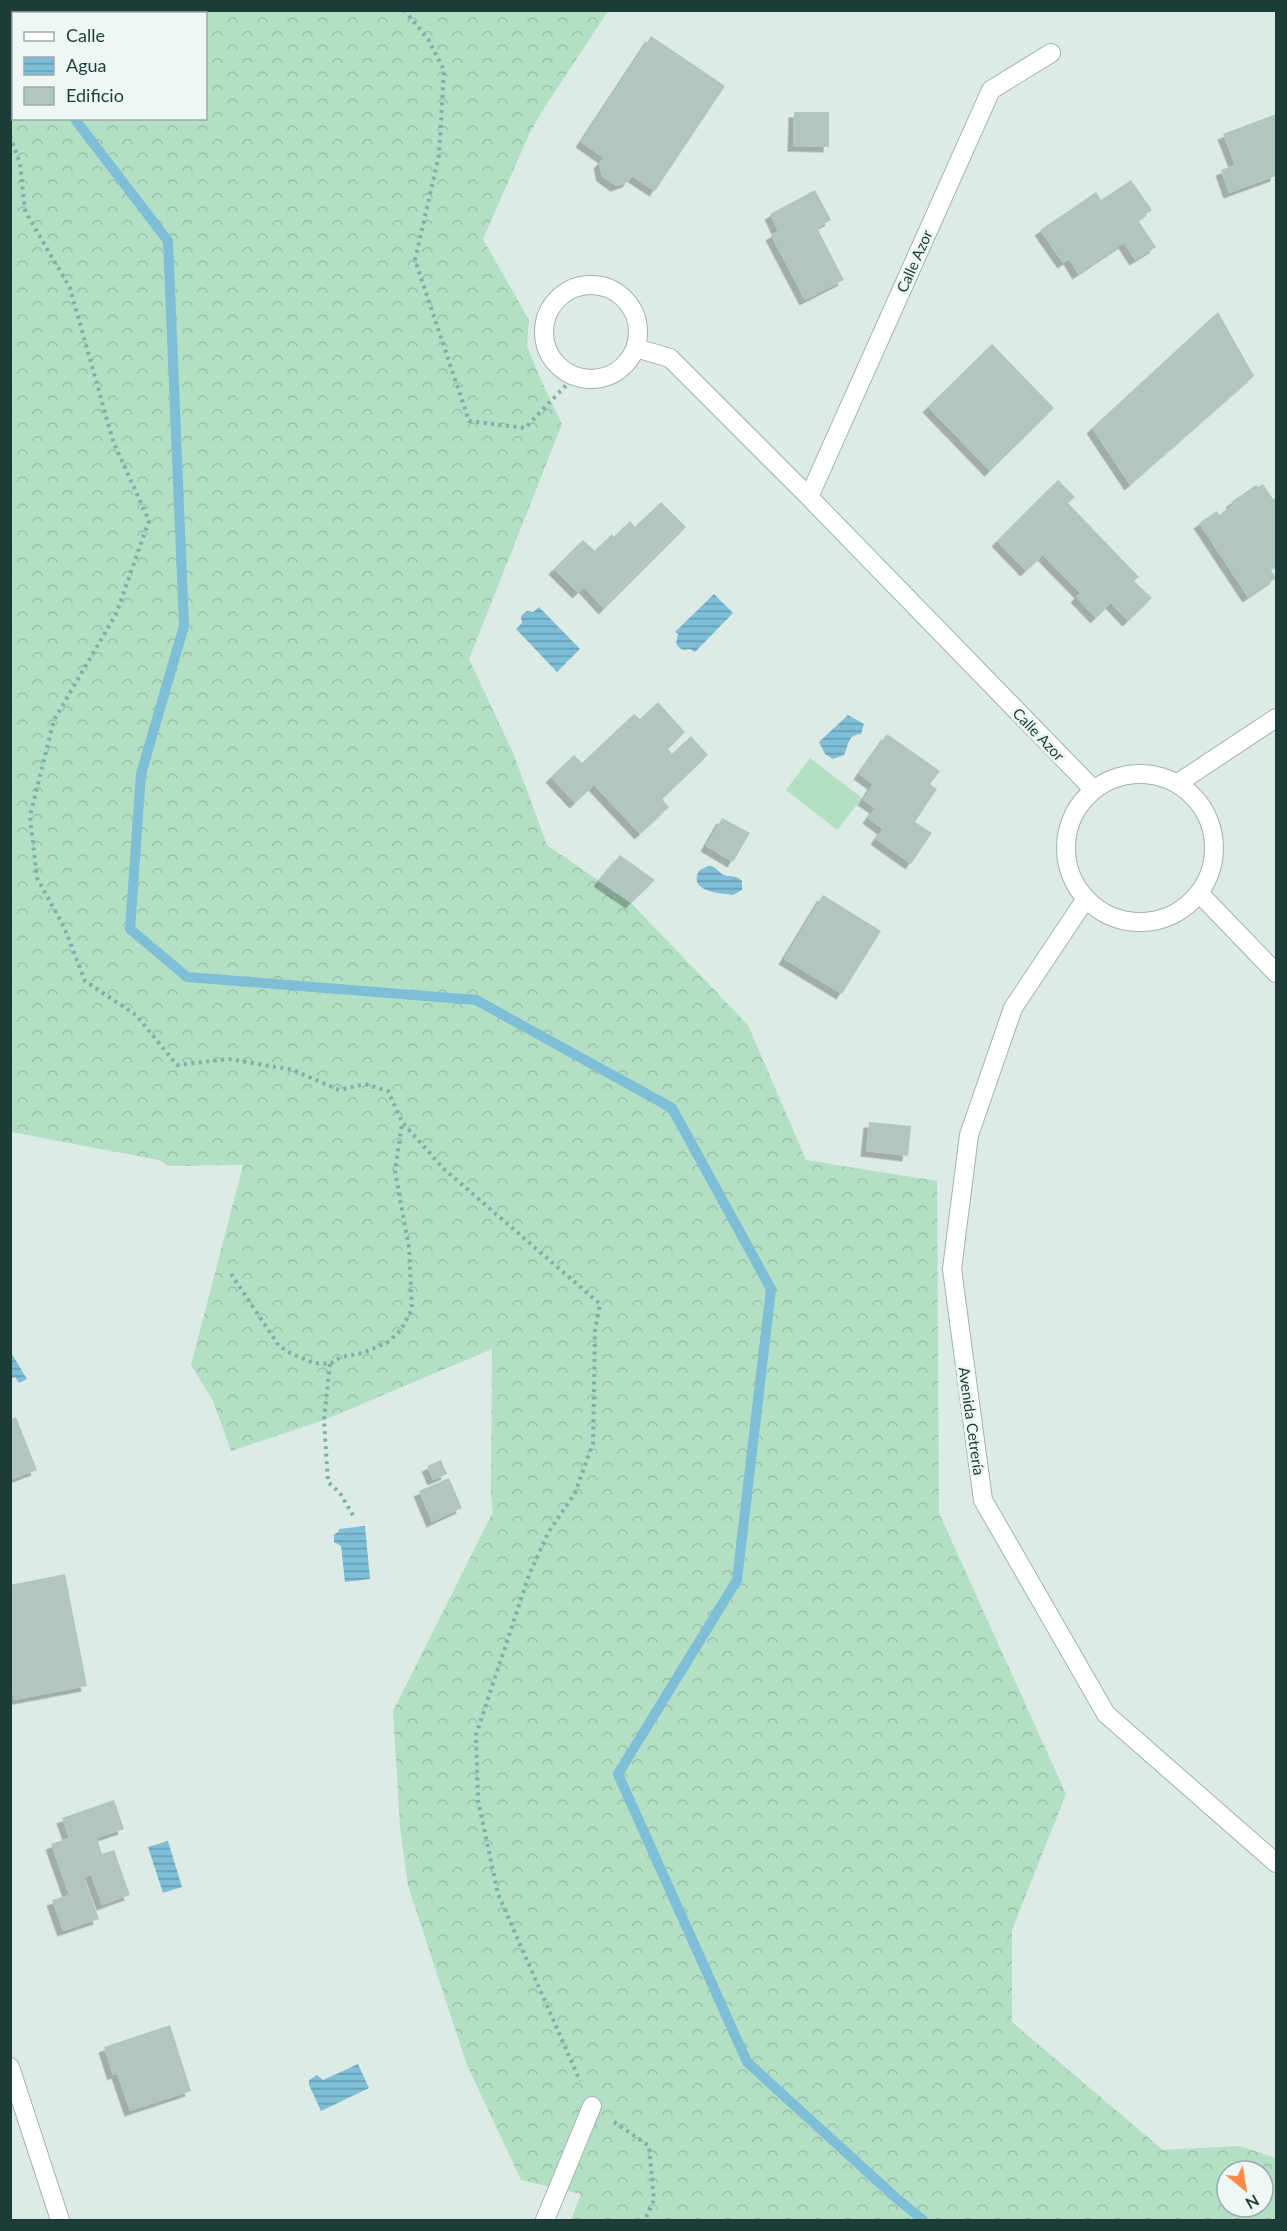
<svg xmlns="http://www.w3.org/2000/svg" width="1287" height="2231" font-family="Lato,sans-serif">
<defs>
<pattern id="forest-crowns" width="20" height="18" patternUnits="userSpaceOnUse" patternTransform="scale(1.5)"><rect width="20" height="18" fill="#b3dfc5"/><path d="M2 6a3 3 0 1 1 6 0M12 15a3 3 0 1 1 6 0" fill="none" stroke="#9ac0aa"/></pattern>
<pattern id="water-rules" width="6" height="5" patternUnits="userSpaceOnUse" patternTransform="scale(1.5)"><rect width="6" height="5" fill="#7ebed7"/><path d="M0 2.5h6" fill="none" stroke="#679caf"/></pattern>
<filter id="shadow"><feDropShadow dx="-5.5" dy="5.5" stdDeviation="0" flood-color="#0004"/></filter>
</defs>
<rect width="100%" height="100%" fill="#ddebe7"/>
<path fill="#b3dfc5" d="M810 758 862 798 837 830 786 790Z"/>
<path fill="url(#forest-crowns)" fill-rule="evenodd" d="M10 11H608L541 113 528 137 483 239 529 320 527 346 540 378 562 424 469 659 514 755 547 845 631 903 748 1025 806 1160 937 1181 939 1513 1066 1794 1012 1930V2022L1163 2150 1240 2146 1276 2158V2220H571L581 2194 521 2180 467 2065 408 1886 400 1827 393 1711 493 1512 491 1495 492 1349 324 1420 231 1451 213 1401 191 1365 243 1165 169 1166 159 1160 11 1132ZM14 14H206V118H14ZM1227 2171H1263V2207H1227Z"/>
<path fill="url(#water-rules)" d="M714 594 733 613 695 652 690 649C683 651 679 649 676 643L678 634 675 632Z
M539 607 580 649 557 672 516 629 522 623 521 616 527 611 533 612Z
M848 715 864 724 861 734C847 735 849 745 844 755L833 759 825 754 819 742Z
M709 866C716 867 717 870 722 874 730 878 735 874 742 881V890L733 895C722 893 693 893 697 875 699 869 703 868 709 866Z
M10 1351 27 1379 19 1383 15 1377 11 1379Z
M365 1526 370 1579 345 1582 341 1546 334 1542V1535L339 1531V1529Z
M168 1841 182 1887 163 1893 148 1847Z
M358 2064 369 2088 321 2111 309 2085V2080L317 2075 323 2080Z"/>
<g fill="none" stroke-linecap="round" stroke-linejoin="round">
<path stroke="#7ebed7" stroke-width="10" d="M71 14 72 10
M74 118 168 241 184 626 141 774 130 929 187 977 476 1000 672 1108 771 1289 737 1580 618 1774 747 2062 895 2197 923 2220"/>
</g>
<path fill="#b2c6c0" filter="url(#shadow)" d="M651 36 725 86 655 191 632 176 628 182 616 186 602 176 599 163 604 158 581 142Z
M794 112H829V147L793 146Z
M1276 114V176L1229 193 1221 170 1235 165 1223 134Z
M1131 180 1152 210 1138 220 1156 247 1135 260 1124 243 1078 274 1069 259 1063 263 1040 230 1096 192 1101 200Z
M815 190 831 220 817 228 844 280 805 300 771 235 778 231 770 214Z
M1218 312 1254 376 1130 485 1092 428Z
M992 344 1054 408 990 471 928 407Z
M1058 480 1075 497 1068 503 1139 577 1134 581 1152 598 1128 621 1111 603 1096 618 1076 597 1080 593 1043 555 1026 571 997 541Z
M1263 484 1273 499 1276 497V571L1274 568 1271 570 1276 578 1248 597 1199 523 1217 511 1219 515 1233 505 1231 502 1256 485 1258 487Z
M661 502 686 527 604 609 584 587 578 593 554 569 583 540 595 551 612 534 614 537 630 521 635 527Z
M658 702 685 732 668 749 672 754 691 736 708 755 662 799 669 807 640 834 594 785 575 803 551 777 574 755 582 763 634 714 640 719Z
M887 734 940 771 930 784 937 789 915 822 932 833 911 864 876 839 883 829 868 818 875 808 863 800 873 784 859 774Z
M722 818 750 833 733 862 706 846Z
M620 855 655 880 631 903 599 881Z
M823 895 881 931 842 994 784 959Z
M869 1122 911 1126 908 1156 866 1151Z
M16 1417 37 1470 10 1480V1419Z
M441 1460 447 1474 433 1480 427 1466Z
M449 1478 462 1508 432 1522 419 1491Z
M65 1574 87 1686 14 1700 10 1684V1585Z
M114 1800 124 1829 97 1838 102 1854 114 1850 130 1895 102 1905 91 1875 84 1877 99 1919 63 1931 52 1900 69 1895 51 1844 69 1838 62 1818Z
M170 2025 191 2091 130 2111 117 2073 113 2075 104 2047Z"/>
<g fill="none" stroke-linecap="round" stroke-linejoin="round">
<g stroke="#a0b3af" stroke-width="20">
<path id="minor" d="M544 332a47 47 0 1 1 94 0a47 47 0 1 1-94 0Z
M636 348 670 358 809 497 1094 790
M809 497 991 90 1051 53
M1066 848a74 74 0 1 1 148 0a74 74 0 1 1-148 0Z
M1178 783 1276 718
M1200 894 1276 973
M1085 900 1013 1008 969 1135 952 1269 983 1500 1106 1714 1276 1863
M10 2067 60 2220
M545 2220 592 2106"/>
</g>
<path stroke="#7ab2a8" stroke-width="4" stroke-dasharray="3 4.5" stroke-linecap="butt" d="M404 10 428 39 444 70 439 155 415 260 469 421 525 428 575 376
M10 136 20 163 25 211 70 288 113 441 149 521 116 614 54 720 30 816 37 878 64 927 85 981 136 1015 177 1065 229 1059 293 1070 339 1090 365 1084 388 1091 402 1122 444 1169 600 1304 595 1330 593 1443 575 1493 548 1533 529 1575 476 1735 478 1800 498 1894 580 2081
M231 1274 279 1346 292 1354 314 1363 330 1364 341 1357 363 1353 388 1342 401 1330 412 1309 409 1248 395 1171 402 1123
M330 1364 324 1420 328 1482 340 1493 354 1517
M614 2122 649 2146 654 2200 645 2220"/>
<use href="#minor" stroke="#fff" stroke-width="18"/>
</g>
<g text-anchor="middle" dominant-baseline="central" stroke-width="6" stroke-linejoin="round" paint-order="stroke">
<g font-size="15" fill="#1d3c38" stroke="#eef7f4">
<text transform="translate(914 261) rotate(-66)">Calle Azor</text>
<text transform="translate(1039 734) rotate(46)">Calle Azor</text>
<text transform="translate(972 1421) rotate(82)">Avenida Cetrería</text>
</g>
</g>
<rect width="1287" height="2231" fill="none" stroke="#1d3c38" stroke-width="24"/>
<rect x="12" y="12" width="195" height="108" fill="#eef7f4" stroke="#9aaca9" stroke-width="1.5"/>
<rect x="24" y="32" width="30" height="9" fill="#ffffff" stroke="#9aaca9" stroke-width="1.5"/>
<text x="66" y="42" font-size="18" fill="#1d3c38">Calle</text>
<rect x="24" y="57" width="30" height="18" fill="url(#water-rules)" stroke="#9aaca9" stroke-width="1.5"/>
<text x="66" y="72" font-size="18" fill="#1d3c38">Agua</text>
<rect x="24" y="87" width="30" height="18" fill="#b2c6c0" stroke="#9aaca9" stroke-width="1.5"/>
<text x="66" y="102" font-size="18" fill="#1d3c38">Edificio</text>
<g transform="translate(1245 2189) rotate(150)"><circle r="28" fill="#eef7f4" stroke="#9aaca9" stroke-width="1.5"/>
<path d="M0-4.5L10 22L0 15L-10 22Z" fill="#ff8b47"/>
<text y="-9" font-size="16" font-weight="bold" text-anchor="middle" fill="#1d3c38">N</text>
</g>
</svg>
